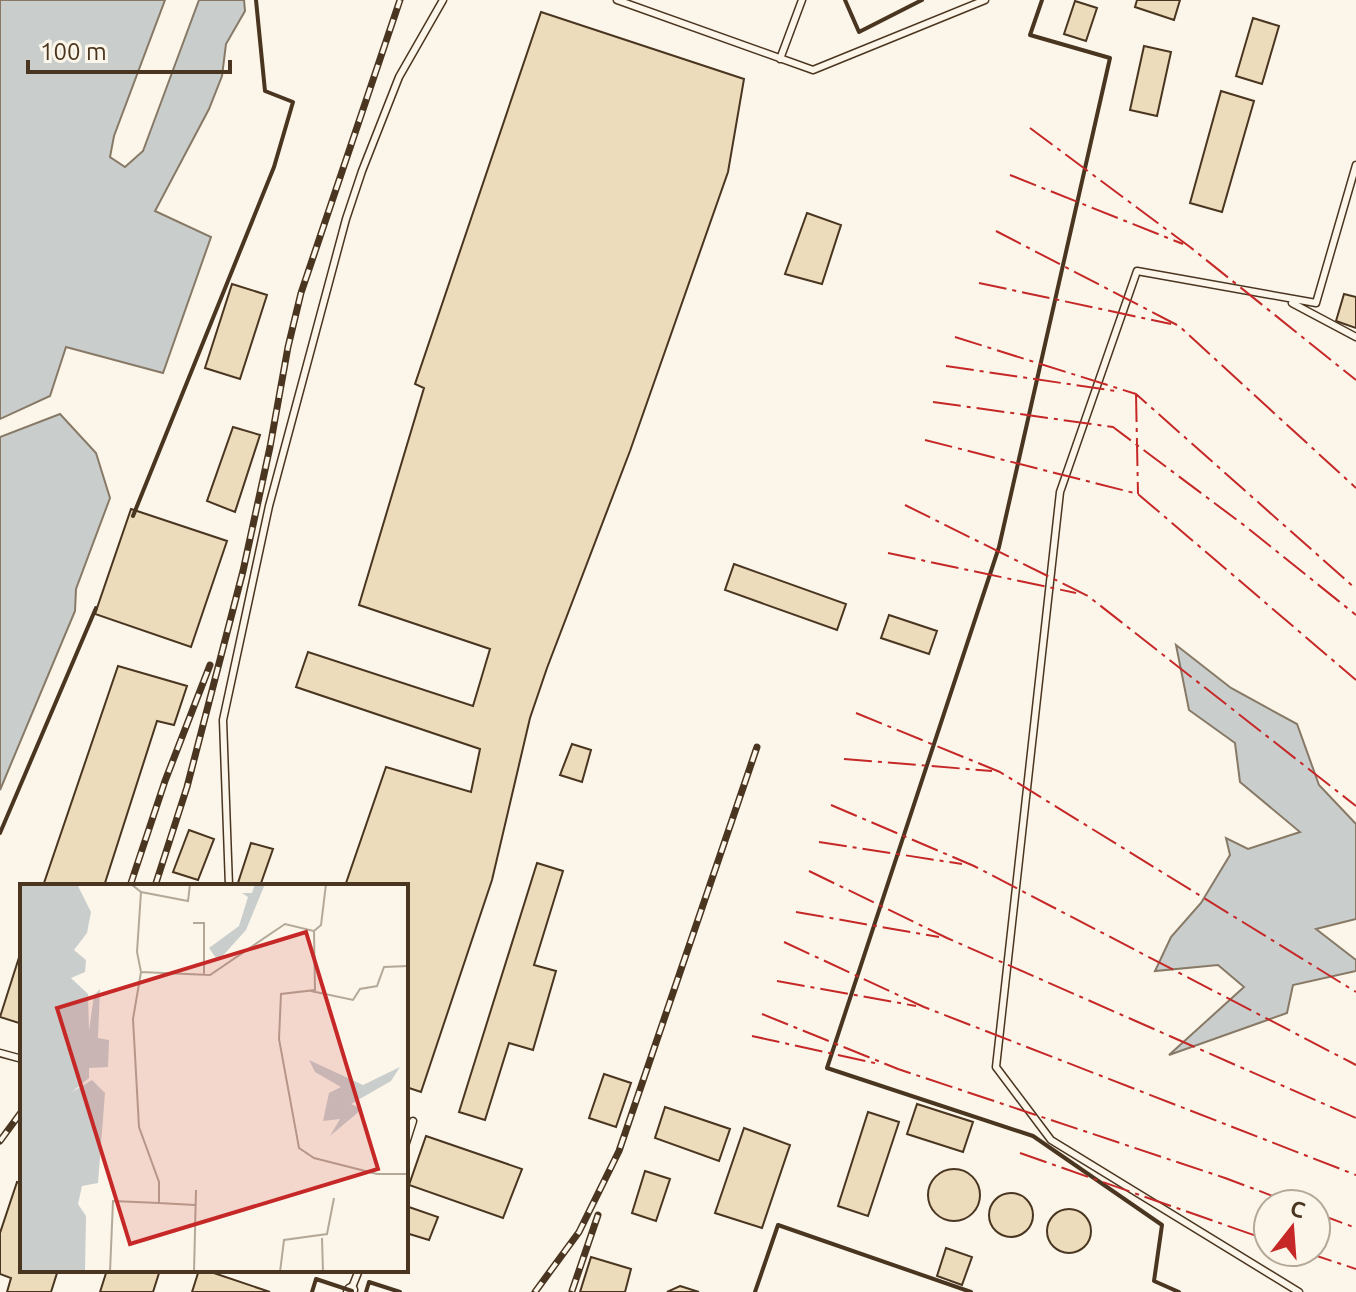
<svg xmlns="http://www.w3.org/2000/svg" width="1356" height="1292" font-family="Ubuntu,sans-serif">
<rect width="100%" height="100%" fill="#fbf6e9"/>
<path fill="#c9cecd" stroke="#887966" stroke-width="2" d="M0 0H165L114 136 110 157 125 167 143 151 199 0H244L245 11 226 44 222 76 209 109 155 211 211 237 163 373 66 347 50 396 0 419Z
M60 414 96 453 110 498 76 589 75 611 0 790V437Z
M1176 645 1231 688 1297 724 1319 785 1356 824V919L1316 929 1356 960V971L1293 985 1287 1013 1169 1055 1244 987 1218 965 1155 971 1171 937 1201 903 1230 855 1226 838 1248 849 1300 832 1240 782 1235 743 1189 710Z"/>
<path fill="#ecdcbc" stroke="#4a3520" stroke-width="2" d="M1137 0H1180L1174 20 1135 7Z
M1075 1 1097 8 1086 41 1064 34Z
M541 12 744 79 728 172 630 451 547 668 530 718 492 880 421 1092 406 1087V886H345L386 767 471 792 480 749 296 687 308 652 473 706 490 649 359 605 424 388 415 384Z
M1253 18 1279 26 1262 84 1236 76Z
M1144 46 1171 52 1157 116 1130 110Z
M1221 91 1254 101 1222 212 1190 203Z
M807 213 841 225 822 284 785 274Z
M232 284 267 295 240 379 205 368Z
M1344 294 1356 297V328L1336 321Z
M233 427 260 435 235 512 207 501Z
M131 509 227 541 191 647 95 614Z
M734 564 846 604 837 630 725 590Z
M889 615 937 631 929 654 881 638Z
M118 666 187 686 174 725 157 721 104 886H43Z
M572 744 591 750 582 782 560 775Z
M189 830 214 839 198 880 173 872Z
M251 843 273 849 260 886H237Z
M537 863 563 871 534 965 556 971 533 1050 509 1043 485 1120 459 1112Z
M22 948V1024L0 1017Z
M604 1074 631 1083 616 1127 589 1118Z
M917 1104 973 1122 963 1152 907 1134Z
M665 1107 730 1129 719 1161 655 1138Z
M868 1112 899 1122 868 1216 838 1206Z
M744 1128 790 1145 762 1228 715 1213Z
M426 1136 522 1169 503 1218 409 1185Z
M928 1195a26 26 0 1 1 52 0a26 26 0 1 1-52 0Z
M645 1171 670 1179 656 1221 632 1213Z
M17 1182 22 1184V1270H58L51 1292H7L11 1278 0 1274V1233Z
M989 1215a22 22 0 1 1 44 0a22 22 0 1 1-44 0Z
M406 1206 438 1217 429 1240 406 1233Z
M1047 1231a22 22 0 1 1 44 0a22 22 0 1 1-44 0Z
M946 1248 972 1257 962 1285 937 1276Z
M591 1257 631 1269 625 1292H580Z
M107 1270H160L153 1292H100Z
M199 1270H205L270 1292H192Z
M680 1286 699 1292H667Z"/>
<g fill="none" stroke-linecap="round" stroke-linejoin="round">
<g stroke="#4a3520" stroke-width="9">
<path id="service" d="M617 0 813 70 985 0
M780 59 802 0
M1292 303 1356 337
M229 886 223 720 269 506 346 219 362 171 399 77 443 0
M0 1053 22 1059
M406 1143 413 1121
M351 1290 359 1270
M1299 1292 1051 1140 996 1067 1060 492 1137 271 1316 303 1356 165"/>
</g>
<g stroke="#4a3520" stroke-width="15">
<path id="minor" d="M350 1292 351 1290"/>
</g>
<use href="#service" stroke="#fbf6e9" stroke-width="6"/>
<use href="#minor" stroke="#fbf6e9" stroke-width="12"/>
<g stroke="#4a3520" stroke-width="7">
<path id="rail" d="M130 886 165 781 210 665
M155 886 187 787 243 571 270 447 288 347 301 293 400 0
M0 1141 22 1111
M572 1291 598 1215
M535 1292 579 1232 619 1151 757 747"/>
</g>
<use href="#rail" stroke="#fbf6e9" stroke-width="4" stroke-dasharray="12" stroke-linecap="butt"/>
<path stroke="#4a3520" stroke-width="4" d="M845 0 859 32 922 0
M1042 0 1030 35 1110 58 999 547 827 1068 1033 1136 1162 1225 1154 1281 1179 1292
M133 516 274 167 293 102 265 91 256 0
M0 833 96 608
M312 1292 316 1279 352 1291
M366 1292 369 1282 400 1292
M755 1292 778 1225 971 1292"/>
<path stroke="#c62828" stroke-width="2" stroke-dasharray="28 6 4 6" stroke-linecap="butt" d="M1030 128 1190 247 1356 380
M1010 175 1183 244
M996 231 1179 326 1356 488
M979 283 1171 324
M955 337 1136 394 1356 589
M946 366 1116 391
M1136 394 1138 494
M933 402 1113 427 1245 526 1356 615
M925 440 1138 494 1356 680
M905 505 1088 596 1356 806
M888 553 1076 593
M856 713 1000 772 1356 992
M844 759 992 771
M831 805 974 866 1356 1065
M819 842 962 864
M809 871 947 938 1356 1118
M796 912 939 937
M784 942 924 1007 1356 1175
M777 981 916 1006
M762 1014 898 1069 1225 1178 1294 1204
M752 1036 879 1064
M1020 1153 1268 1240
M1316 1213 1356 1228
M1305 1252 1356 1269"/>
</g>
<g transform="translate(20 884)">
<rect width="388" height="388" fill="#fbf6e9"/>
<path d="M0 0H57L71 28 67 49 54 66 66 76 65 88 51 94 68 110 69 147 74 111 80 105 78 154 89 156 88 183 69 184V194L52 208 72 196 85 209 78 299 62 302 58 320 66 332 65 388H0ZM235 0H245L226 46 198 77 189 64 219 42 228 13 222 9H232ZM289 176 343 201 380 183 371 197 331 220 342 225 310 252 320 235 303 237 309 209 321 203 295 188Z" fill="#c9cecd"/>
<path fill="none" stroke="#b4a999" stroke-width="2" d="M111 0 121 8 168 17 170 0M121 8 117 68 121 88M173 39H184V91M294 47 301 41 306 0M291 107 333 116 340 105 357 102 364 83 388 82M175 321 139 319V298L119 243 113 135 121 88 190 91 265 40 294 47 295 106 261 110 259 155 279 264 294 274 357 290H388M302 354 303 388M90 388 93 317 139 319M174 388 176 306M260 388 264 356 307 350 314 314"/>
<path fill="#c62828" fill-opacity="0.15" stroke="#c62828" stroke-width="4" d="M286 48 358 285 110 360 37 124Z"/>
<rect width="388" height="388" fill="none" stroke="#4a3520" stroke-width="4"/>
</g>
<g transform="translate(1292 1228) rotate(17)"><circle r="38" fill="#fbf6e9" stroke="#b4a999" stroke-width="2"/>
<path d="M0-6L14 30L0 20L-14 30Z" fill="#c62828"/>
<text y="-12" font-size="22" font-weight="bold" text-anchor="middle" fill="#4a3520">С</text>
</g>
<path d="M28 60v12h202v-12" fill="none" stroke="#4a3520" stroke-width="4"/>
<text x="40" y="60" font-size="24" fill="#4a3520" stroke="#fbf6e9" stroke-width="6" paint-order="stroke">100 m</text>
</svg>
